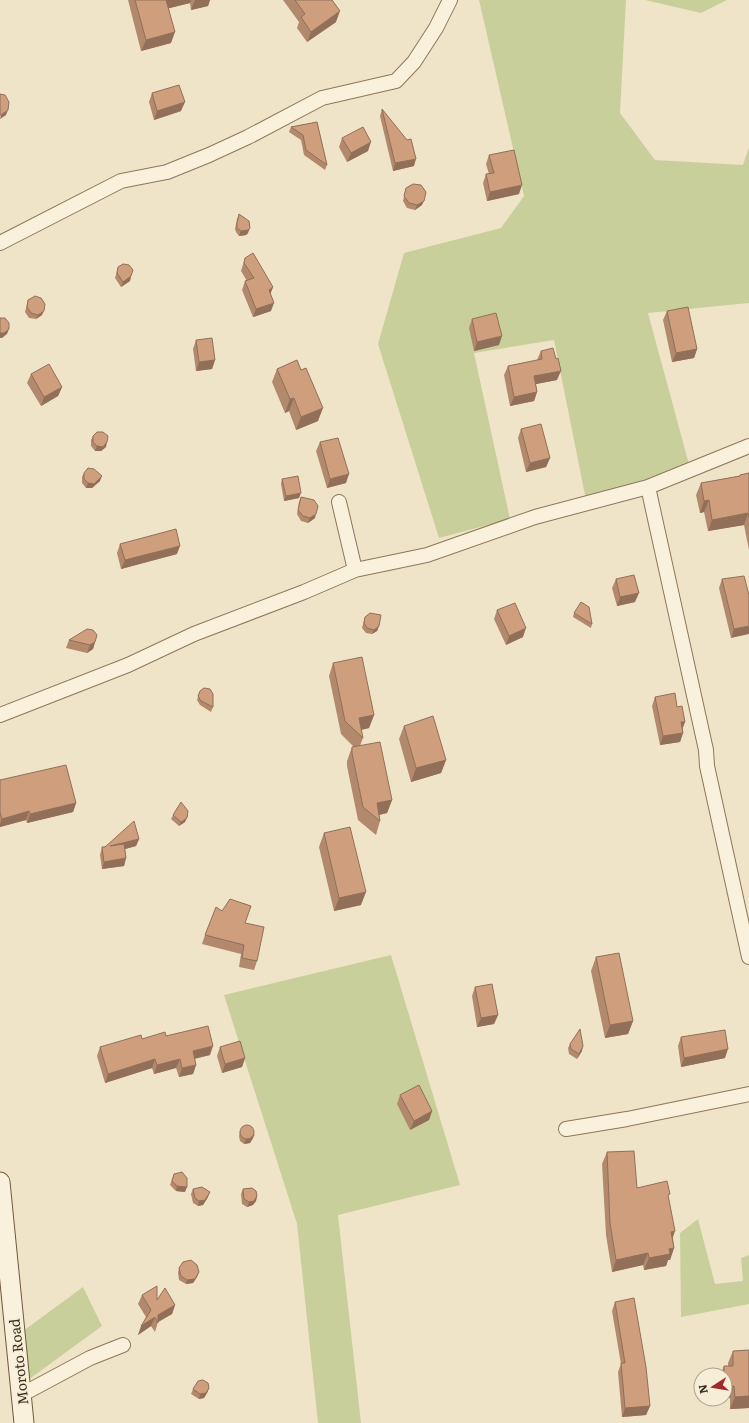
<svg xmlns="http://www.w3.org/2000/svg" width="749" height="1423" font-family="Literata,serif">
<rect width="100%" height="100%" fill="#f0e4c8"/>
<path fill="#c9cf9b" d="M479 0H626L620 113 655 160 743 165 749 147V303L648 313 690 468 586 500 554 340 474 353 510 519 439 538 378 344 404 253 501 228 524 196Z
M645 0H727L701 13Z
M391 955 460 1185 338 1215 361 1423H318L297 1224 224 995Z
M698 1219 715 1284 743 1281 741 1258 749 1255V1304L681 1317 680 1233Z
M83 1287 102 1326 28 1380 19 1334Z"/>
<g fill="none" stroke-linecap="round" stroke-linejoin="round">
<g stroke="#8d765c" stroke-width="16">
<path id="minor" d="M0 243 121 181 167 172 209 155 248 137 322 98 396 81 414 62 436 28 450 0
M648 487 749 446
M339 502 355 570
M0 715 128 665 194 634 304 592 355 570 427 555 535 517 648 487 706 750 707 766 749 957
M566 1129 627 1119 749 1094
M21 1395 90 1358 123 1345"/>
</g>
<g stroke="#6f573f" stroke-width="21">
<path id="secondary" d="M0 1182 24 1423"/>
</g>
<use href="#minor" stroke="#faf1dc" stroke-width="14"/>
<use href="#secondary" stroke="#faf1dc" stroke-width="19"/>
</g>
<path fill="#b2896c" d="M128 0H210L208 6 191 10 190 3 169 8 171 43 141 51Z
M283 0H324L336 22 307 42 297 28 299 22Z
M152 93 181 111 154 120 149 102Z
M382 109 414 166 393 171 380 116Z
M317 122 327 165 325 170 304 155 301 140 289 132 291 127Z
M342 138 368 151 347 162 339 147Z
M489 155 519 194 487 201 483 183 486 174H489L486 164Z
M406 188 422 205 415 210 407 208 403 201Z
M239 214 248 233 246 235 239 236 236 232 235 229 237 219Z
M245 258 273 287 270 294 271 311 253 317 242 290 245 281H247L241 271Z
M118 267 131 276 130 281 121 287 115 278Z
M28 300 42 315 36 319 29 318 25 312Z
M667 311 697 349 694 358 672 362 663 320Z
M472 319 499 345 474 351 469 328Z
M196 340 215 360 212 369 196 371 193 349Z
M541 351 557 380 536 384 537 392 534 401 510 406 504 375 508 366 537 360Z
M277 369 318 421 296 430 289 411 285 413 272 382Z
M31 374 62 387 58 396 41 406 27 383Z
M521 429 550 458 546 467 526 472 518 438Z
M93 436 106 447 101 451H95L91 446V440Z
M320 442 346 483 327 488 316 451Z
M84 473 100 481 92 488H86L82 483V477Z
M749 473V550L744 525 708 531 704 512 700 513 696 495 701 483 739 476 740 475Z
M282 479 299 498 284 501 281 484Z
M301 497 315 518 308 523 301 521 297 514 299 502Z
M120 544 177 554 121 569 117 553Z
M616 579 635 602 617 606 612 588Z
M722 579 749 595 731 638 719 588Z
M497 610 523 637 506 645 494 619Z
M574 613 592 624 591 628 573 617Z
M365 617 379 626 377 631 372 634 366 633 362 628Z
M69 640 95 642 93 649 87 653 66 648Z
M333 663 374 715 369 728 361 730 363 738 360 746 392 800 387 813 379 815 380 821 376 835 358 820 347 766V761L352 747H354L341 734 329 676Z
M200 691 213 707 211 712 200 705 197 700Z
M655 697 677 707 685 722 682 729 683 733 680 742 660 745 652 706Z
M404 726 446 760 441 773 411 782 399 739Z
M0 780 76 803 73 812 27 823 26 820 0 827Z
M173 815 185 822 179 826 171 819Z
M324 833 361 905 334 911 319 847Z
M139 839 136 846 125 849 126 858 124 866 102 869 100 855 102 847Z
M245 923 257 961 254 970 239 967 241 954 202 944 205 935Z
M596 957 633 1021 628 1034 605 1038 591 971Z
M475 987 498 1015 494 1024 477 1027 472 996Z
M166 1036 210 1055 194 1059 196 1065 193 1074 179 1077 176 1068 154 1074 152 1068 105 1083 97 1056 100 1047 142 1039Z
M681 1037 725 1058 681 1067 678 1046Z
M570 1044 582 1051 577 1059 569 1054 568 1048Z
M220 1047 245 1058 242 1067 222 1073 217 1056Z
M400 1095 432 1111 429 1120 410 1130 397 1104Z
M240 1131 253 1138 250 1143 244 1144 240 1141 239 1136Z
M607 1152 637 1188 668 1199 673 1238 674 1248 670 1260H668L666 1266 644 1270 643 1265 612 1272 606 1235 602 1164Z
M174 1174 185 1192 176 1191 170 1185Z
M193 1189 208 1197 203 1205 198 1206 193 1203 191 1194Z
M243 1189 257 1196 256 1201 253 1205 247 1207 242 1204 241 1194Z
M179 1268 197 1277 193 1283 186 1284 179 1280 178 1273Z
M142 1295 157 1300 175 1305 172 1314 158 1322 155 1332 151 1326 138 1335 146 1317 138 1304Z
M615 1302 650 1406 646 1415 622 1417 618 1372 621 1364 612 1311Z
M749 1350V1408L730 1409V1398L725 1375H720L724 1366H728V1363L733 1351Z
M209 1388 207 1393 204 1398 199 1399 191 1394 193 1389Z"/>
<path fill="#916f58" d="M165 0H191L190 3 162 10Z
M195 0H210L208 6 191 10Z
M340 11 336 22 307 42 311 32Z
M175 32 171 43 141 51 146 40Z
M185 102 181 111 154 120 157 111Z
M8 110 6 115 0 119 1 115Z
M371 142 368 151 347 162 351 153Z
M416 159 414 166 393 171 395 163Z
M522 185 519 194 487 201 490 192Z
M424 201 422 205 415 210 417 205Z
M250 228 248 233 246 235 239 236 241 231Z
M131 276 130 281 121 287 123 282Z
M273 287 270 295 269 290Z
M274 303 271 311 253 317 256 309Z
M44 311 42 315 36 319 38 315Z
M9 329 7 334 2 338H0V333Z
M502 336 499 345 474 351 477 342Z
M697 349 694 358 672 362 676 353Z
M215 360 212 369 196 371 199 362Z
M561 371 557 380 531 385 534 376Z
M62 387 58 396 41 406 44 397Z
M537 392 534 401 510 406 514 397Z
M294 398 289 411 285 413 290 399Z
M323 408 318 421 296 430 301 417Z
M107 442 106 447 101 451H95L97 446Z
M550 458 546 467 526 472 530 463Z
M349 474 346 483 327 488 330 479Z
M102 476 100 481 92 488H86L88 483Z
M301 493 299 498 284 501 286 496Z
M709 500 704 512 700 513 704 501Z
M748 513 744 525 708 531 712 520Z
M316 514 315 518 308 523 310 518Z
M180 546 177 554 121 569 125 560Z
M639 593 635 602 617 606 620 597Z
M379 626 377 631 372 634 374 630Z
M749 626V634L731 638 734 629Z
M526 628 523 637 506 645 509 636Z
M95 642 93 649 87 653 90 645Z
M374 715 369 728 356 731 359 718Z
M681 722H685L682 730Z
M683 733 680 742 660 745 663 736Z
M446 760 441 773 411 782 416 768Z
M392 800 387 813 374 816 377 803Z
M76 803 73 812 27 823 30 814Z
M29 811 26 820 0 827V824L2 819Z
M187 818 185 822 179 826 181 822Z
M139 839 136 846 107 854 110 846Z
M126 858 124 866 102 869 104 862Z
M366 892 361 905 334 911 339 898Z
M498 1015 494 1024 477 1027 481 1018Z
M633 1021 628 1034 605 1038 610 1025Z
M213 1046 210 1055 189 1060 193 1051Z
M583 1046 582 1051 577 1059 579 1054Z
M728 1049 725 1058 681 1067 684 1058Z
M245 1058 242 1067 222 1073 225 1064Z
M155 1059 152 1068 105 1083 108 1074Z
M180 1059 176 1068 154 1074 157 1065Z
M196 1065 193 1074 179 1077 182 1068Z
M432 1111 429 1120 410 1130 414 1121Z
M255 1134 253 1138 250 1143 244 1144 246 1139Z
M177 1186 187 1187 185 1192 176 1191Z
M210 1192 208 1197 203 1205 198 1206 199 1201Z
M257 1196 256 1201 253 1205 247 1207 249 1202Z
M675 1231 671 1243V1232Z
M674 1248 670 1260H668L666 1266 644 1270 649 1258 669 1249Z
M648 1253 643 1265 612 1272 616 1260Z
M199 1272 197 1277 193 1283 186 1284 187 1280Z
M175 1305 172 1314 158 1322V1315Z
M155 1317 151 1326 138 1335 141 1326Z
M725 1386H734L730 1398H725Z
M209 1388 207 1393 204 1398 199 1399 200 1394Z
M749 1396V1408L730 1409 735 1397Z
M650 1406 646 1415 622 1417 625 1408Z"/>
<path fill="#cf9f7d" stroke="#916f58" d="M135 0H166L175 32 146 40Z
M295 0H332L340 11 311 32 301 17 305 14Z
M179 85 185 102 157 111 152 93Z
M0 94 5 95 9 102 8 110 1 115H0Z
M382 109 407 140 411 139 416 159 395 163Z
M317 122 327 165 306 150 303 135 291 127Z
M363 127 371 142 351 153 342 138Z
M514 150 522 185 490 192 486 174 494 173 489 155Z
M413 184 421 185 426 192 424 201 417 205 409 203 404 196 406 188Z
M239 214 249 221 250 228 248 230 241 231 237 228V224Z
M253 253 273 287 269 290 274 303 256 309 245 281 254 278 244 263 245 258Z
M123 264 129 265 133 270 131 276 123 282 117 273 118 267Z
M35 296 41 298 45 304 44 311 38 315 31 313 27 307 28 300Z
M688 307 697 349 676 353 667 311Z
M496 313 502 336 477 342 472 319Z
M0 318H5L9 323V329L4 333H0Z
M212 338 215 360 199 362 196 340Z
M553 348 556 359 558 358 561 371 534 376 537 392 514 397 508 366 542 359 541 351Z
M297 360 301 370 306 368 323 408 301 417 294 398 290 399 277 369Z
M49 364 62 387 44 397 31 374Z
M541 424 550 458 530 463 521 429Z
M97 432H103L108 436 107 442 103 447 97 446 93 442V436Z
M338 438 349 474 330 479 320 442Z
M88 468 94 469 102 476 94 484 88 483 84 479V473Z
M749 473V518L748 513 712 520 709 500 704 501 701 483 740 476V475Z
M298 476 301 493 286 496 282 479Z
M301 497 314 500 318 506 316 514 310 518 303 516 298 510Z
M176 529 180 546 125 560 120 544Z
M634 575 639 593 620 597 616 579Z
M744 576 749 595V626L734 629 722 579Z
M581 602 589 607 592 624 574 613Z
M515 603 526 628 509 636 497 610Z
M370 613 381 615 379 626 374 630 367 628 364 623 365 617Z
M87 629 93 630 97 635 95 642 90 645 69 640Z
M362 657 374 715 359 718 363 738 345 721 333 663Z
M204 688 210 689 213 694V707L201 701 198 696 200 691Z
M675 693 677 707 682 706 685 722H681L683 733 663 736 655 697Z
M433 716 446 760 416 768 404 726Z
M380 742 392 800 377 803 380 821 363 807 352 753V747Z
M66 765 76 803 30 814 29 811 2 819 0 812V780Z
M181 802 188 811 187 818 181 822 173 815Z
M134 821 139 839 110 846 124 844 126 858 104 862 102 847H105Z
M350 827 366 892 339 898 324 833Z
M230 899 251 906 245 923 264 927 257 961 242 958 244 945 205 935 216 907 222 911Z
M619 953 633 1021 610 1025 596 957Z
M492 984 498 1015 481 1018 475 987Z
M208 1026 213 1046 193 1051 196 1065 182 1068 180 1059 157 1065 155 1059 108 1074 100 1047 141 1035 142 1039 165 1032 166 1036Z
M580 1029 583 1046 579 1054 571 1049 570 1044Z
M725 1030 728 1049 684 1058 681 1037Z
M240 1041 245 1058 225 1064 220 1047Z
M419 1085 432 1111 414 1121 400 1095Z
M240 1132a7 7 0 1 1 14 0a7 7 0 1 1-14 0Z
M634 1151 637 1188 667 1181 670 1194 668 1195 675 1231 671 1232 674 1248 669 1249 670 1254 649 1258 648 1253 616 1260 610 1223 607 1152Z
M182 1172 187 1178V1187L177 1186 172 1181 174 1174Z
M202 1187 210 1192 205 1200 199 1201 195 1198 193 1189Z
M252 1188 256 1191 257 1196 254 1201 249 1202 244 1199 243 1189Z
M191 1260 197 1265 199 1272 195 1279 187 1280 181 1276 179 1268 183 1262Z
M157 1286V1300L165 1288 175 1305 158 1315V1323L155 1317 141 1326 151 1310 142 1295Z
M634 1298 646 1367 650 1406 625 1408 621 1363H625L615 1302Z
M749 1350V1396L735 1397 734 1386H725V1375H724V1366H733V1351Z
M203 1380 208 1383 209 1388 206 1393 200 1394 193 1389 198 1381Z"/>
<g text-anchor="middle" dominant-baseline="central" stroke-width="3.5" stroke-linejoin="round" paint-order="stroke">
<g font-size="14" fill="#3d2e20" stroke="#f7eed8">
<text transform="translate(18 1362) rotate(-96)">Moroto Road</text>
</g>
</g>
<g transform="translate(713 1387) rotate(258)"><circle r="19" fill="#f7eed8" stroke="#ada18e"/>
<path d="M0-3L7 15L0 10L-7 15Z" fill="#9e2a2b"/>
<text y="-6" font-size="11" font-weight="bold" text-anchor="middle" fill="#3d2e20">N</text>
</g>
</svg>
